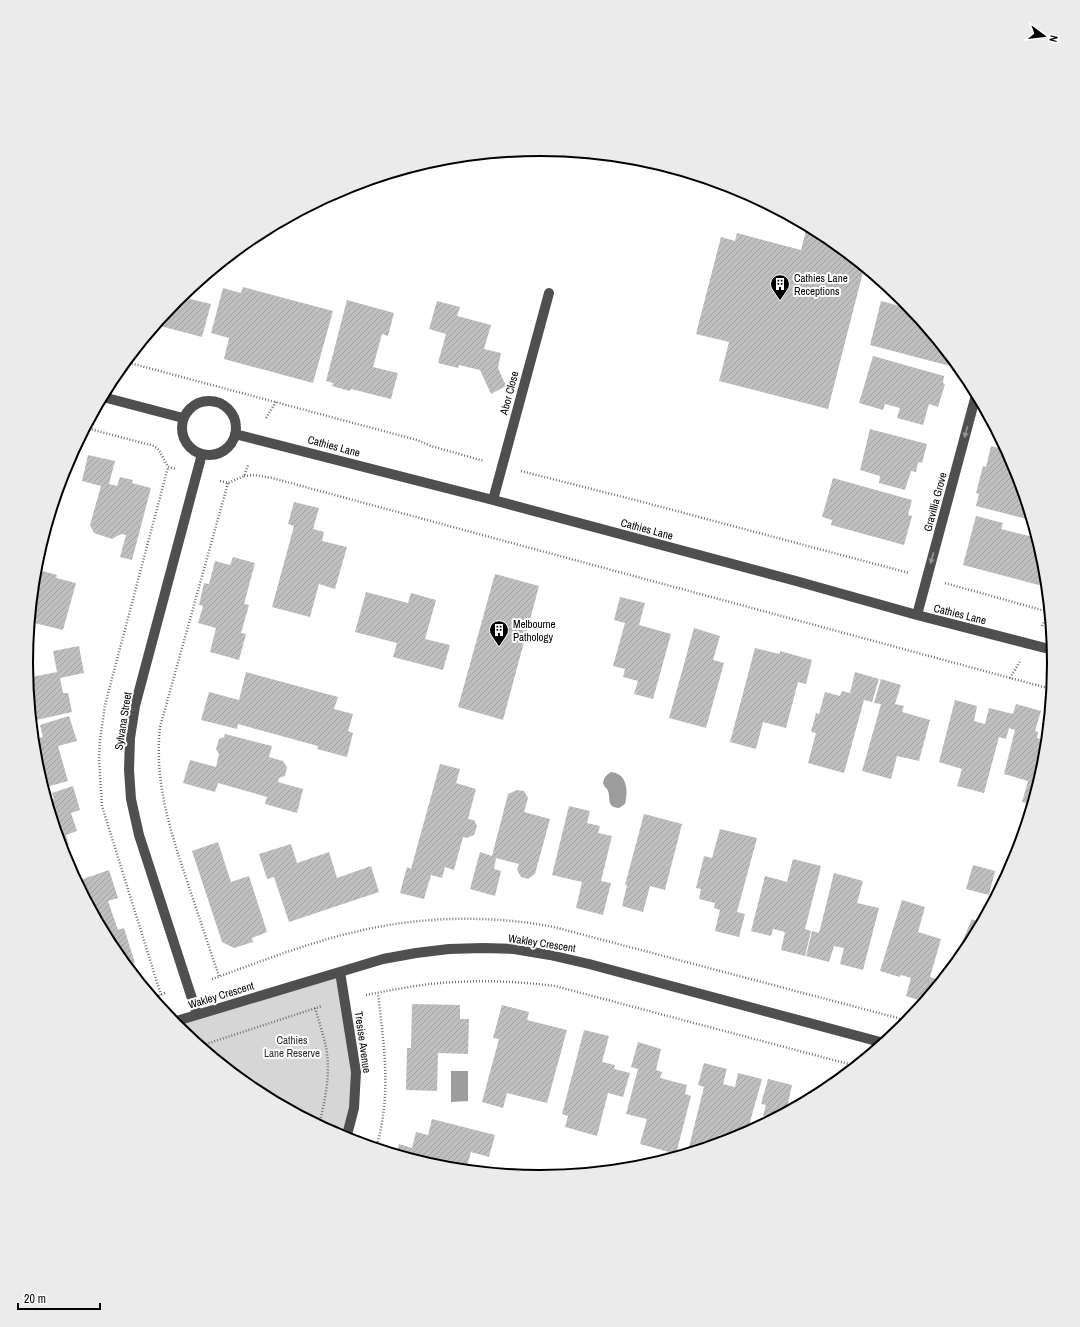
<svg xmlns="http://www.w3.org/2000/svg" width="1080" height="1327" font-family="'Archivo Narrow',sans-serif">
<defs>
<pattern id="building-hatch" width="6" height="6" patternUnits="userSpaceOnUse"><rect width="6" height="6" fill="#bfbfbf"/><path d="M-1 1l2-2M0 6l6-6M5 7l2-2" fill="none" stroke="#a2a2a2"/></pattern>
</defs>
<rect width="100%" height="100%" fill="#fff"/>
<path fill="#d6d6d6" d="M340 972 356 1072 343 1138 254 1091 176 1027 173 1022Z"/>
<path fill="#9d9d9d" d="M611 772C628 774 628 791 625 804L619 808C606 807 611 799 608 791 607 788 604 787 603 783 604 778 606 775 611 772Z
M451 1071H468V1101L451 1102Z"/>
<path fill="url(#building-hatch)" d="M807 226 826 236 864 268 828 409 719 381 729 342 696 334 721 237 735 241 737 233 801 250Z
M243 287 333 311 313 383 224 359 229 338 211 333 223 288 241 293Z
M188 290 186 298 211 304 202 337 156 325 177 300Z
M347 300 394 313 388 336 382 334 373 367 398 373 391 399 351 389 350 391 332 386 333 383 326 381Z
M437 301 460 307 457 316 491 325 484 349 501 353 498 368 506 386 491 394 480 370 459 365 458 368 438 363 446 334 429 329Z
M881 301 911 309 952 359 950 366 870 345Z
M873 356 944 376 943 383 945 384 938 407 929 404 923 425 897 418 900 408 885 404 883 410 859 403Z
M870 429 927 444 922 463 918 462 916 472 911 471 905 490 879 483 880 476 860 470Z
M991 446 1006 450 1015 467 1031 520 976 506 979 494 976 493 983 466 986 467Z
M88 455 115 461 109 484 117 486 120 477 133 480 132 483 151 488 132 560 120 557 126 535 121 534 112 539 94 533 90 525 101 486 82 481Z
M833 478 912 500 908 515 912 516 904 545 831 525 832 520 822 517Z
M60 483 64 484 54 520 49 519Z
M294 502 319 508 313 529 324 532 322 541 347 547 335 589 319 584 310 617 272 607 294 526 288 524Z
M976 516 1003 523 1001 529 1037 538 1044 563 1046 587 963 565Z
M233 557 255 563 244 604 249 605 241 633 246 634 239 660 210 652 216 628 198 623 203 606 199 605 204 583 209 584 215 561 230 565Z
M35 569 57 575 56 578 76 583 63 630 30 622Z
M495 574 539 586 503 720 458 707Z
M366 592 408 603 411 593 436 600 425 639 450 645 443 670 393 657 397 643 355 632Z
M620 597 645 603 639 625 671 634 653 699 634 694 638 681 623 677 625 669 613 666 625 623 614 620Z
M694 628 720 636 713 660 724 663 706 728 669 718Z
M79 646 84 673 60 678 63 693H68L72 712 32 721 27 678 57 672 53 651Z
M755 648 780 654V651L812 660 806 684 798 682 786 728 763 722 756 749 730 742Z
M246 672 338 697 334 709 353 714 348 731 353 733 347 757 317 749 318 746 238 724 237 729 201 720 209 692 239 700Z
M855 672 879 679 872 702 864 700 844 773 808 763 816 733 811 732 816 713 819 714 825 692 840 696 842 691 850 693Z
M881 679 901 685 895 704 904 706 902 712 930 720 919 761 897 756 891 779 862 771 881 704 874 703Z
M955 700 977 706 974 721 985 724 989 708 1013 714 1016 704 1041 711 1035 731 1038 732 1037 738 1046 741 1044 764 1032 805 1022 802 1028 781 1004 774 1015 730 1009 728 1006 739 999 737 984 793 957 786 962 769 939 762Z
M69 716 77 741 58 746 68 781 43 788 36 764 34 740 43 737 40 725Z
M225 734 272 746 269 757 283 761 287 767 285 776 279 778 278 782 303 789 297 813 265 804 267 797 218 783 215 792 183 783 190 760 216 767 219 754 216 749 219 739 224 737Z
M440 764 460 769 456 783 476 789 468 819 474 820 477 826 474 835 467 838 463 837 454 870 445 867 442 878 431 875 424 899 400 893 407 867 411 869Z
M73 786 80 810 71 813 77 831 66 835 69 845 61 847 47 801 54 799 52 793Z
M517 790 524 791 528 798 524 812 550 819 535 874 528 879 521 877 517 870 519 864 496 858 494 869 501 871 495 896 470 889 480 852 492 856 508 794Z
M569 806 590 811 587 823 600 826 598 833 612 836 601 881 611 883 603 915 576 908 582 882 552 875Z
M644 814 682 824 665 890 650 886 643 912 622 906 627 885H625Z
M720 829 757 838 737 912 745 914 739 937 715 931 720 910 714 908 715 903 699 899 701 889 696 888 704 856 712 858Z
M218 842 231 882 249 876 267 932 252 938 253 942 234 948 222 942 192 851Z
M291 844 297 863 329 852 337 878 371 866 379 892 289 922 274 877 267 879 259 854Z
M793 859 821 866 805 929 811 931 805 956 781 950 785 932 773 929 771 936 751 931 765 876 787 882Z
M973 865 995 871 989 895 966 889Z
M109 870 118 898 108 901 118 930 124 928 135 963 126 965 113 949 82 891 86 889 83 879Z
M834 873 863 881 857 903 879 908 863 970 840 964 844 948 834 946 829 962 806 956 812 931 819 933Z
M902 900 925 907 918 932 941 939 930 977 937 979 933 991 924 1002 906 996 911 978 901 975 900 977 880 971Z
M972 919 981 923 967 949 950 970Z
M412 1004 460 1005V1019H469L468 1054 438 1053 437 1091 406 1090 407 1048H411Z
M502 1005 529 1012 527 1020 567 1030 547 1103 507 1093 503 1108 482 1102 499 1039 493 1038Z
M584 1030 609 1036 602 1062 615 1065 614 1069 630 1073 623 1097 608 1093 597 1136 565 1127 568 1116 562 1114Z
M638 1042 661 1049 656 1070 662 1072 660 1078 687 1085 685 1094 691 1096 676 1154 640 1144 647 1119 626 1114 638 1069 631 1067Z
M704 1063 727 1069 723 1084 735 1087 738 1073 762 1079 747 1133 734 1139 719 1135 716 1145 700 1149 689 1147 704 1087 698 1085Z
M768 1079 792 1085 786 1112 764 1124 766 1117 763 1116 766 1105 761 1104Z
M432 1119 495 1135 489 1157 471 1152 466 1170 439 1168 396 1154 399 1144 412 1148 416 1132 428 1135Z"/>
<g fill="none" stroke-linecap="round" stroke-linejoin="round">
<path stroke="#717171" stroke-width="2.5" stroke-dasharray="1 2" stroke-linecap="butt" d="M126 362 417 440 431 446 484 461
M266 418 276 402
M86 428 154 446 159 450 168 467 176 469
M521 471 639 501 909 573
M244 476 255 475 272 478 1051 689
M220 481 228 483 244 476 248 465
M945 583 1049 612
M1042 626 1049 613
M1010 678 1021 660
M219 976C209 947 199 917 189 887 171 833 154 784 160 727L228 483
M212 979C260 962 309 942 359 931 421 916 492 915 554 927L909 1021
M161 995 102 806 99 760 100 740 105 705 168 467
M366 995C396 989 427 983 457 982 490 980 523 982 555 986L856 1066
M153 998 165 993
M315 1008C319 1021 323 1034 326 1047 331 1073 325 1101 319 1125
M200 1046 322 1006
M376 1148C392 1094 384 1048 378 993"/>
<path stroke="#4f4f4f" stroke-width="10" d="M103 397 183 418
M182 428a27 27 0 1 1 54 0a27 27 0 1 1-54 0Z
M235 434 493 500 796 581 917 615 1053 650
M493 500 549 293
M917 615 976 395
M340 972 356 1072 354 1108 346 1139
M197 1014 139 835 131 799 129 770 130 738 135 706 202 454
M173 1022 383 959 416 953 449 949 483 948 514 949 550 955 589 964 884 1043"/>
</g>
<defs><path id="oneway-solid" d="M-6-.8H1V-3.2L6.5 0L1 3.2V.8H-6Z"/></defs>
<g fill="#959595">
<use href="#oneway-solid" transform="translate(966 432) rotate(105)"/>
<use href="#oneway-solid" transform="translate(932 558) rotate(105)"/>
</g>
<defs>
<g id="building-pin" transform="scale(1)"><path d="M0 17L-7.5 6A9.5 9.5 0 1 1 7.5 6Z" fill="#000" stroke="#fff"/><path d="M-4-6H4V6H1V3H-1V6H-4ZM-2.5-4.3h1.7v1.8h-1.7ZM.8-4.3h1.7v1.8H.8ZM-2.5-1h1.7V.8h-1.7ZM.8-1h1.7V.8H.8Z" fill="#fff"/></g>
</defs>
<g fill-rule="evenodd">
<use href="#building-pin" x="780" y="284"/>
<use href="#building-pin" x="499" y="630"/>
</g>
<g text-anchor="middle" dominant-baseline="central" stroke-width="4" stroke-linejoin="round" paint-order="stroke">
<g font-size="11" fill="#000" stroke="#fff" text-anchor="start">
<text x="794" y="278">Cathies Lane<tspan x="794" dy="13">Receptions</tspan></text>
<text x="513" y="624">Melbourne<tspan x="513" dy="13">Pathology</tspan></text>
</g>
<g font-size="11" fill="#000" stroke="#fff">
<text transform="translate(509 393) rotate(-75)">Abor Close</text>
<text transform="translate(334 446) rotate(15)">Cathies Lane</text>
<text transform="translate(935 502) rotate(-75)">Gravillia Grove</text>
<text transform="translate(647 529) rotate(15)">Cathies Lane</text>
<text transform="translate(960 614) rotate(14)">Cathies Lane</text>
<text transform="translate(123 721) rotate(-81)">Sylvana Street</text>
<text transform="translate(542 943) rotate(9)">Wakley Crescent</text>
<text transform="translate(221 995) rotate(-17)">Wakley Crescent</text>
<text transform="translate(363 1042) rotate(82)">Tresise Avenue</text>
</g>
<g font-size="11" fill="#2d2d2d" stroke="#fff">
<text x="292" y="1040">Cathies<tspan x="292" dy="13">Lane Reserve</tspan></text>
</g>
</g>
<path d="M0 0H1080V1327H0ZM33 663a507 507 0 1 1 1014 0a507 507 0 1 1-1014 0Z" fill="#ebebeb" fill-rule="evenodd"/>
<path fill="none" stroke="#000" stroke-width="2" d="M33 663a507 507 0 1 1 1014 0a507 507 0 1 1-1014 0Z"/>
<g transform="translate(1044 36) rotate(105)" stroke="#ffffff" stroke-width="3" paint-order="stroke">
<path d="M0-3L7 15L0 10L-7 15Z" fill="#000000"/>
<text y="-6" font-size="11" font-weight="bold" text-anchor="middle" fill="#000000">N</text>
</g>
<path d="M18 1303v6h82v-6" fill="none" stroke="#000000" stroke-width="2"/>
<text x="24" y="1303" font-size="12" fill="#000000" stroke="#ffffff" stroke-width="3" paint-order="stroke">20 m</text>
</svg>
